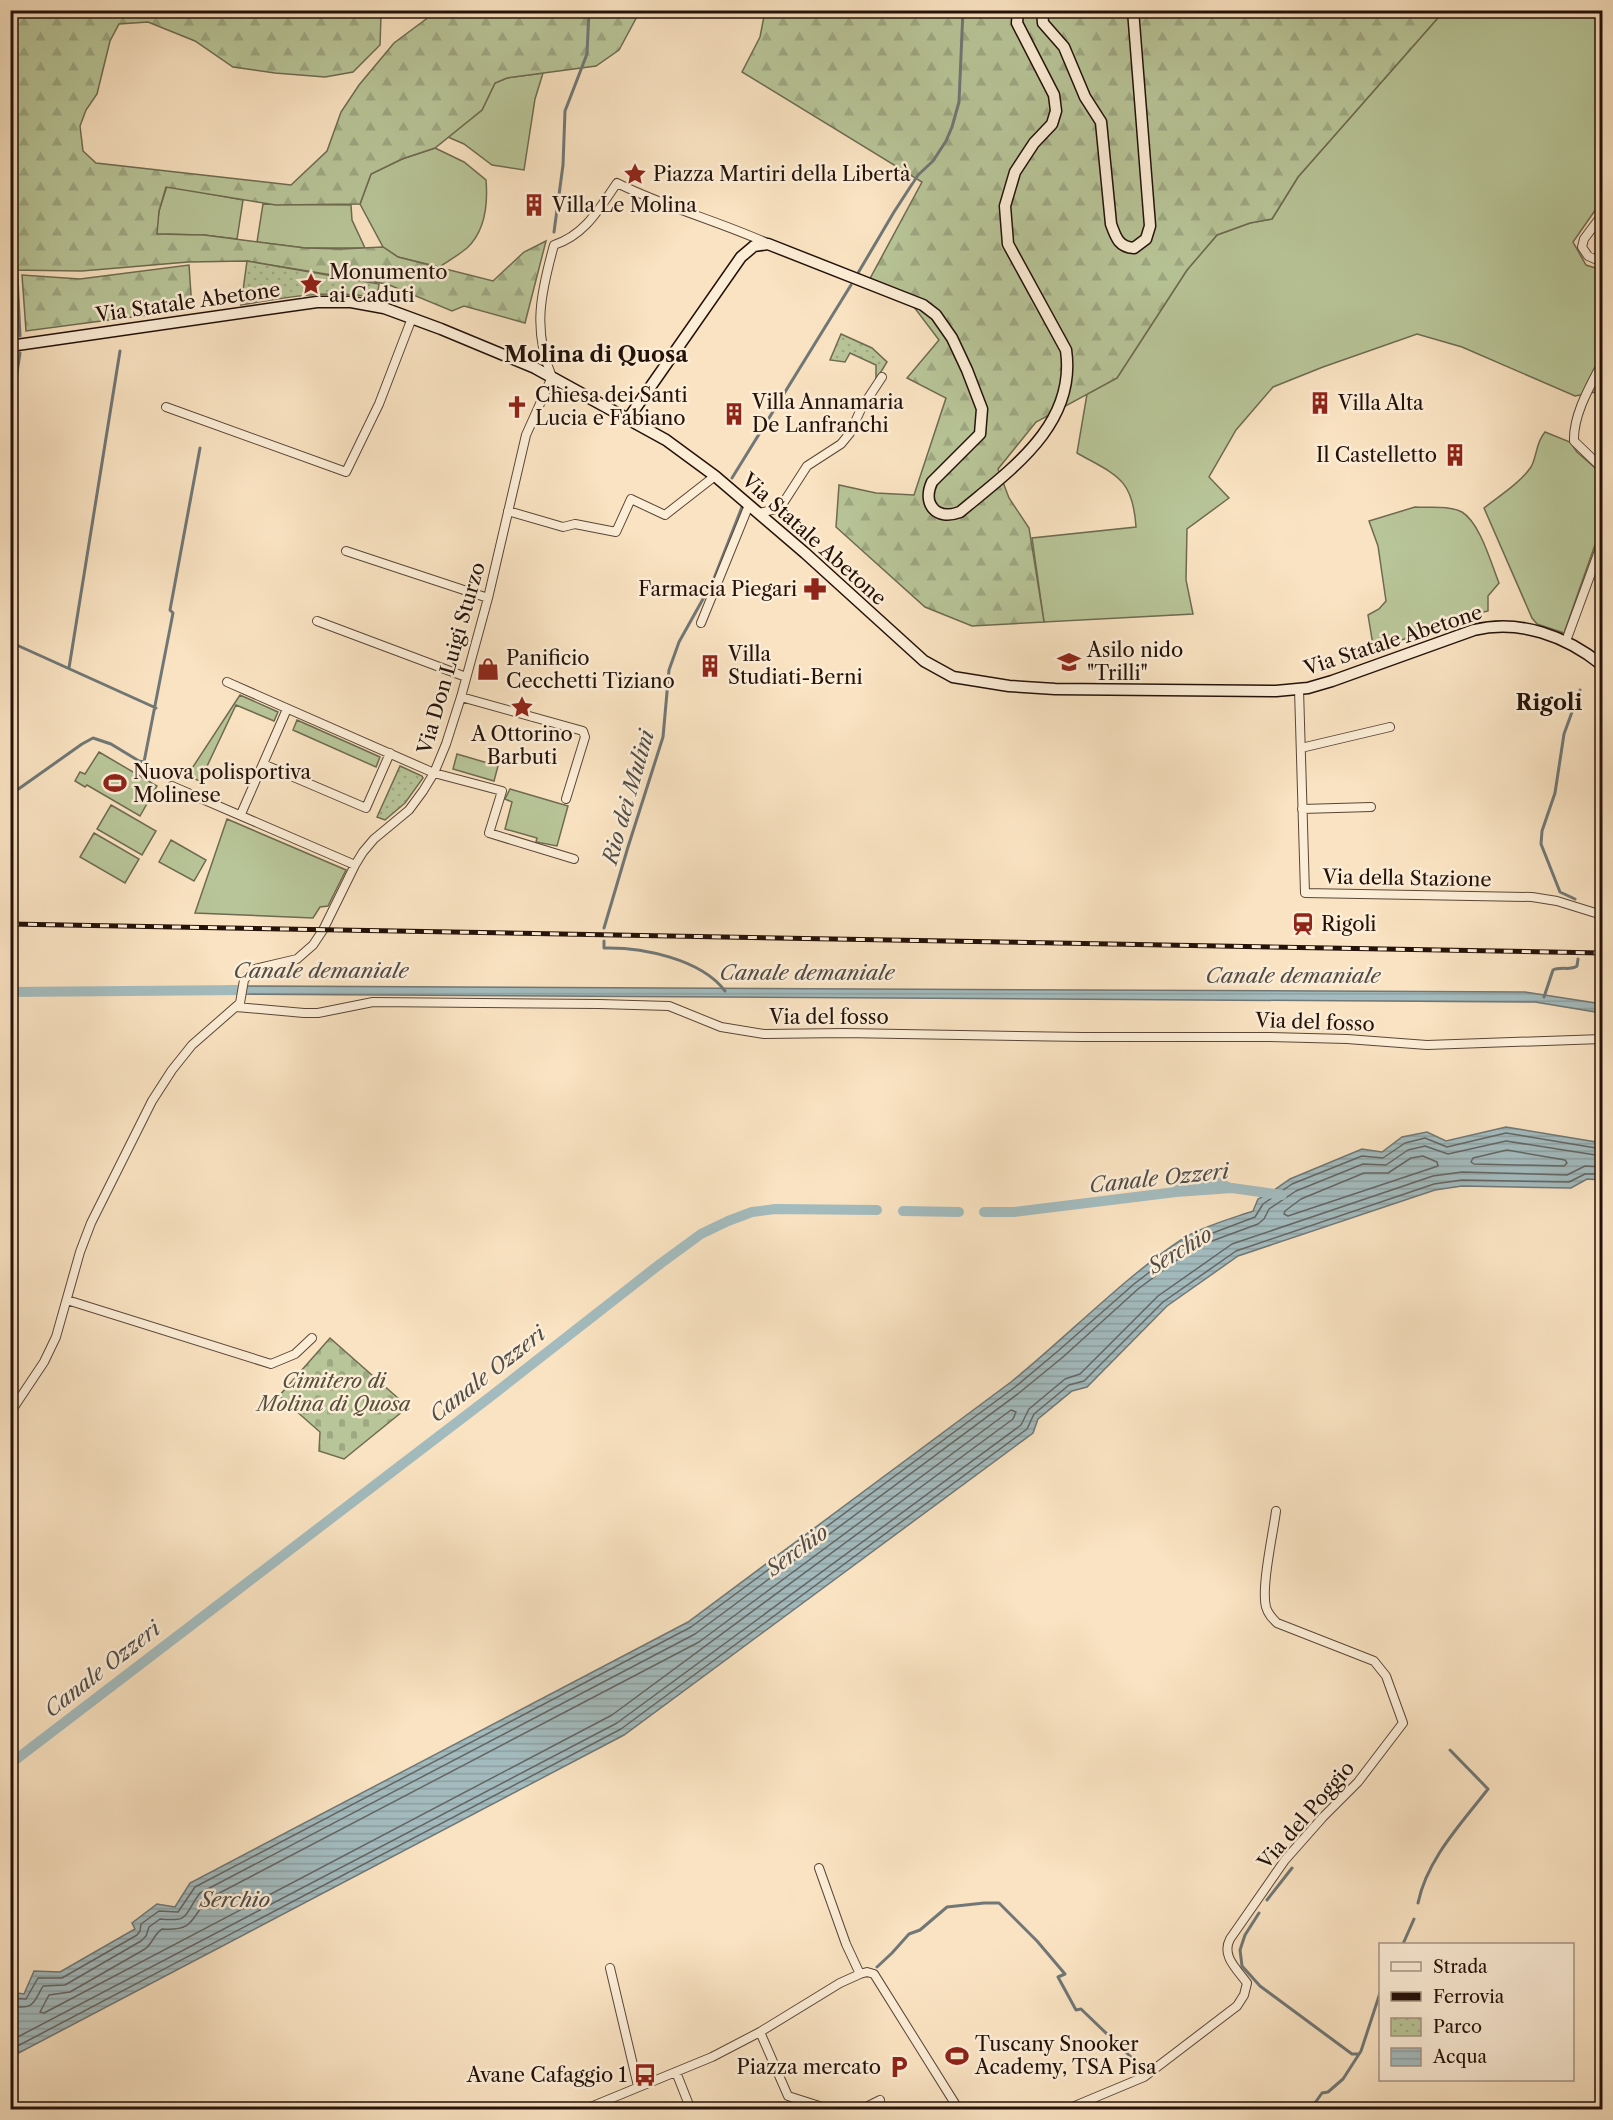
<svg xmlns="http://www.w3.org/2000/svg" width="1613" height="2120" font-family="'Libre Caslon Text',serif">
<defs>
<pattern id="forest-firs" width="22" height="20" patternUnits="userSpaceOnUse" patternTransform="scale(1.5)"><rect width="22" height="20" fill="#b8c598"/><path d="M5 1l3.5 6h-7zM16 11l3.5 6h-7z" fill="#9ea882"/></pattern>
<pattern id="cemetery-stones" width="16" height="16" patternUnits="userSpaceOnUse" patternTransform="scale(1.5)"><rect width="16" height="16" fill="#b8c598"/><path d="M2 7V4a2 2 0 0 1 4 0v3zM10 15v-3a2 2 0 0 1 4 0v3z" fill="#9ea882"/></pattern>
<pattern id="park-dots" width="8" height="8" patternUnits="userSpaceOnUse" patternTransform="scale(1.5)"><rect width="8" height="8" fill="#b8c598"/><path d="M2 2h.1M6 6h.1" fill="none" stroke="#9ea882" stroke-width="1.8" stroke-linecap="round"/></pattern>
<pattern id="water-rules" width="6" height="5" patternUnits="userSpaceOnUse" patternTransform="scale(1.5)"><rect width="6" height="5" fill="#a3bbbe"/><path d="M0 2.5h6" fill="none" stroke="#8ca0a2"/></pattern>
</defs>
<rect width="100%" height="100%" fill="#fae3c2"/>
<filter id="stains"><feTurbulence type="fractalNoise" baseFrequency=".00333" numOctaves="4"/><feColorMatrix values="0 0 0 0 .2 0 0 0 0 .09 0 0 0 0 .02 0 0 0 .5 -.17"/></filter>
<radialGradient id="worn" r=".72"><stop offset=".6" stop-color="#630" stop-opacity="0"/><stop offset="1" stop-color="#630" stop-opacity=".3"/></radialGradient>
<path fill="#b8c598" stroke="#6e6b50" stroke-width="1.5" d="M1444 11H1602V197L1596 209 1573 242 1586 265 1602 270V391L1575 396 1462 347 1417 334 1323 367 1273 387 1236 430 1209 477 1229 498 1187 529 1186 580 1193 614 1044 622 1032 538 1136 527C1133 478 1116 475 1077 453L1087 394 1117 378 1187 270 1217 235 1250 223 1272 219 1298 177Z
M543 73 535 99 524 170 492 165 464 144 448 137 482 110 495 83 507 78Z
M435 148 464 162 486 180C488 204 486 230 467 248 459 255 448 261 439 267L398 257 383 247 360 204 371 174 402 159Z
M167 186 243 200 237 239 204 235 156 234 159 211Z
M263 204 351 205 352 220 365 248H305L257 242Z
M1545 432 1570 442 1577 452 1602 474V525L1564 633 1537 624 1532 618 1484 508C1499 496 1520 483 1531 467 1538 454 1535 444 1545 432Z
M1415 507C1429 508 1449 505 1462 512 1480 523 1491 563 1499 583L1488 596V611L1455 619 1374 651 1368 615 1379 609 1386 601 1378 546 1369 521Z
M240 695 278 712 274 721 236 705 200 781 187 776Z
M297 720 380 757 376 767 293 730Z
M99 752 157 786 140 816 87 785 85 787 75 781 80 772 85 774Z
M457 754 498 766 494 781 453 769Z
M510 789 568 806 557 846 536 842 537 838 505 829 512 802 505 799Z
M111 805 156 831 142 855 97 829Z
M227 819 346 870 328 906 320 907 313 918 195 913Z
M94 833 139 859 125 883 80 857Z
M171 840 206 860 194 881 159 862Z"/>
<path fill="url(#forest-firs)" stroke="#6e6b50" stroke-width="1.5" d="M41 10 374 11 381 15 380 45 353 72 325 77 275 73 233 67 195 41 148 22 119 24 110 41 97 94 86 110 80 126 83 151 96 163 291 185 327 151 341 112 359 85 394 43 437 11H640L619 50 596 66 507 78 495 83 482 110 435 148 402 159 371 174 360 204 276 205 166 187 159 211 157 234 204 235 305 248 342 249 383 247 398 257 493 281 524 252 546 241 525 323 464 306 452 311 387 284 247 261 188 262 82 271 11 270 10 15Z
M765 11H1444L1298 177 1272 219 1250 223 1217 235 1187 270 1117 378 1036 422 998 469 1009 498 1029 528 1044 622 972 626 925 607 836 527 839 485 876 493 914 495 946 398 907 378 939 340 914 307 866 286 922 182 742 72 760 37Z
M189 265 192 309 26 331 22 275 80 279Z"/>
<path fill="url(#cemetery-stones)" stroke="#6e6b50" stroke-width="1.5" d="M330 1338 408 1407 344 1459 319 1451 320 1432 279 1396Z"/>
<path fill="url(#park-dots)" stroke="#6e6b50" stroke-width="1.5" d="M247 261 379 284 377 298C331 289 286 297 241 305Z
M841 334 872 348 887 362 876 380V365L850 353 845 362 830 360Z
M400 766 422 776 423 778 405 803 385 820 377 817Z"/>
<path fill="url(#water-rules)" stroke="#707776" stroke-width="1.5" d="M231 986 1525 992 1602 1004V1013L1535 1002 232 994Z
M1506 1127 1602 1143V1180L1587 1179 1571 1188 1462 1186 1435 1190 1238 1256 1167 1306 1087 1387 1072 1391 1038 1419 1033 1433 624 1735 11 2057V1992L24 1994 34 1971 60 1972 135 1929 132 1923 157 1904 175 1907 190 1883 688 1622 1011 1382C1068 1336 1124 1277 1184 1238 1201 1227 1233 1218 1253 1211L1258 1199 1270 1193 1290 1179 1362 1149 1382 1152 1402 1137 1427 1132 1446 1141Z"/>
<g fill="none" stroke-linecap="round" stroke-linejoin="round">
<path stroke="#646664" stroke-width="1.5" d="M1507 1150 1565 1160 1567 1163 1564 1166 1474 1164 1471 1162 1473 1158Z
M1423 1156 1437 1162 1438 1166 1288 1216 1284 1214 1285 1211 1301 1199 1364 1173H1388L1411 1158Z
M1011 1410 1016 1412 1013 1419 612 1715 44 2013 40 2012 49 1995 70 1992 145 1949C153 1943 154 1934 162 1929 192 1931 191 1921 206 1900L699 1642Z
M10 1998 26 1999 38 1978H62L137 1935 140 1931 141 1924 159 1911 178 1912 195 1887 691 1627 1015 1387 1058 1351 1134 1284 1189 1242 1255 1217 1263 1204 1292 1184 1362 1156 1383 1158 1405 1143 1425 1138 1447 1147 1506 1133 1602 1149
M10 2006C34 2010 33 2004 43 1986L65 1985 141 1941 146 1936 149 1927 160 1919C192 1922 183 1915 200 1893L695 1634 1019 1393 1063 1357 1138 1289 1193 1248 1258 1224 1264 1219 1269 1209 1296 1191 1363 1164 1386 1165 1408 1150 1425 1146 1448 1154 1506 1141 1602 1156
M10 2041 617 1723 1021 1425 1029 1409 1065 1379 1080 1374 1158 1296 1232 1244 1433 1176 1462 1172 1567 1175 1585 1166 1602 1167
M10 2050 621 1729 1027 1429 1034 1414 1069 1385 1084 1381 1163 1302 1236 1251 1434 1184 1462 1180 1569 1182 1585 1174H1602"/>
<path stroke="#707776" stroke-width="3" d="M554 232 563 165 565 111 587 54 589 10
M858 273 894 212 918 175 933 161 946 141 952 127 959 102 963 10
M17 274 20 336
M10 419 20 353
M732 478 851 285
M10 642 156 708
M69 668 120 351
M10 795 82 744 93 738 111 744 139 761 144 762 173 613 170 610 200 448
M1575 899 1560 892 1541 844 1542 831 1555 793 1564 734 1580 690
M604 928 628 847 663 737 669 670 679 642 713 581 742 507
M604 941V948C642 947 701 959 725 991
M1544 997 1553 970C1561 966 1570 971 1577 966L1578 959
M1267 1900 1292 1868
M1418 1903C1427 1859 1461 1824 1488 1789L1450 1750
M1259 1913 1245 1935 1240 1950 1242 1966 1260 1986 1352 2054H1358
M1403 1944 1414 1919
M877 1967 892 1953 909 1934 920 1930 947 1907 984 1903H999L1037 1941 1065 1974 1058 1977 1076 2010 1081 2009 1132 2058
M1310 2110 1322 2093 1328 2092 1343 2079 1361 2051 1380 1993"/>
<path stroke="#a3bbbe" stroke-width="10" d="M10 992 244 990
M1176 1192 1183 1184 1213 1180 1230 1188
M903 1211 959 1212
M984 1212H1014L1176 1192 1232 1188 1282 1195
M10 1764 490 1397 660 1264 701 1234 728 1221 752 1212 775 1209 877 1210"/>
<g stroke="#5a4637" stroke-width="10">
<path id="street" d="M1602 215 1584 239 1582 247 1588 256 1602 262
M1602 363C1590 386 1573 415 1574 441L1602 468
M166 407 346 472 379 404 412 318
M508 511 563 527 575 524 616 532 631 499 665 515 715 476
M759 513 780 508 807 466 841 444 850 433 861 409 882 377
M346 551 488 598
M317 621 466 677
M701 623 749 505
M1566 641 1602 543
M227 682 434 773 502 791 489 833 574 859
M1299 689 1305 893 1532 897 1557 901 1602 915
M461 697 583 731 585 737 566 799
M1301 748 1390 727
M263 764 366 808 390 753
M172 786 355 865
M1302 809 1371 807
M241 814 287 709
M236 1007 304 1013H318L373 1002 599 1004 669 1006 721 1027 764 1034 844 1033 1083 1037H1268L1347 1039 1427 1045 1602 1039
M67 1300 271 1364 295 1354 312 1338
M10 1413 44 1362 56 1337 80 1252 91 1223 152 1101 172 1070 192 1045 240 1003 244 980 248 975 255 969 297 959 313 945 323 930 355 865 363 852 374 839 409 810 423 791 434 773 446 744 461 697 488 598 526 435 552 377C532 330 541 292 554 245 585 235 599 209 617 183 665 207 718 221 767 243
M819 1868 846 1944 860 1974
M610 1968 638 2086
M760 2032 788 2096 832 2110
M676 2072 691 2110
M583 2110 712 2057 760 2032 840 1983 860 1974 867 1972 874 1974 959 2110
M860 2110 880 2100
M1065 2110 1144 2077 1237 2006 1244 1995 1247 1983C1237 1969 1221 1956 1230 1939L1285 1860 1323 1817 1358 1782 1403 1723 1386 1676 1374 1661 1277 1623C1272 1618 1268 1614 1266 1607 1261 1587 1273 1534 1276 1511"/>
</g>
<g stroke="#241109" stroke-width="13">
<path id="secondary" d="M1042 10 1043 23 1064 47 1085 97 1101 122 1111 224C1116 238 1119 247 1134 248L1146 239 1150 226 1133 10
M10 346 317 302H351L384 308 441 329 535 368 666 440 715 476 805 553 924 661 953 677 1009 686 1055 689 1276 691 1308 688 1332 681 1474 630C1520 619 1566 636 1602 665
M628 419 741 257 754 246 768 244 923 305 936 315 952 338 967 370 982 409 980 434 932 482C922 504 936 521 960 512 1010 470 1077 425 1066 350L1008 244 1005 206 1015 172 1034 143 1052 124 1056 111 1054 95 1017 23 1018 10"/>
</g>
<use href="#street" stroke="#fcedd7" stroke-width="8"/>
<use href="#secondary" stroke="#fcedd7" stroke-width="10"/>
<g stroke="#241109" stroke-width="5">
<path id="rail" d="M10 924 1602 953"/>
</g>
<use href="#rail" stroke="#fcedd7" stroke-width="3" stroke-dasharray="9" stroke-linecap="butt"/>
</g>
<defs>
<g id="sight-bare" transform="scale(1.8)"><path d="M0-6L1.8-2.2L6-1.7L2.9 1.2L3.7 5.4L0 3.3L-3.7 5.4L-2.9 1.2L-6-1.7L-1.8-2.2Z" fill="#8f2418" stroke="#fcedd7" stroke-width="2.5" paint-order="stroke"/></g>
<g id="building-bare" transform="scale(1.8)"><path d="M-4-6H4V6H1V3H-1V6H-4ZM-2.5-4.3h1.7v1.8h-1.7ZM.8-4.3h1.7v1.8H.8ZM-2.5-1h1.7V.8h-1.7ZM.8-1h1.7V.8H.8Z" fill="#8f2418" stroke="#fcedd7" stroke-width="2.5" paint-order="stroke"/></g>
<g id="church-bare" transform="scale(1.8)"><path d="M-1.2-6h2.4v3.5h3.3v2.4h-3.3V6h-2.4V-.1h-3.3v-2.4h3.3Z" fill="#8f2418" stroke="#fcedd7" stroke-width="2.5" paint-order="stroke"/></g>
<g id="pharmacy-bare" transform="scale(1.8)"><path d="M-2-6h4v4h4v4h-4v4h-4v-4h-4v-4h4Z" fill="#8f2418" stroke="#fcedd7" stroke-width="2.5" paint-order="stroke"/></g>
<g id="school-bare" transform="scale(1.8)"><path d="M0-5L7-2L0 1L-7-2ZM-4 1L0 2.5L4 1V4Q0 6-4 4Z" fill="#8f2418" stroke="#fcedd7" stroke-width="2.5" paint-order="stroke"/></g>
<g id="shop-bare" transform="scale(1.8)"><path d="M-5-2.5h2.3a2.7 3.5 0 0 1 5.4 0H5L5.5 6h-11ZM-1.5-2.5h3a1.5 2.3 0 0 0-3 0Z" fill="#8f2418" stroke="#fcedd7" stroke-width="2.5" paint-order="stroke"/></g>
<g id="stadium-bare" transform="scale(1.8)"><path d="M0-5a6.5 5 0 1 0 0 10a6.5 5 0 1 0 0-10ZM-3.5-1.8h7v3.6h-7Z" fill="#8f2418" stroke="#fcedd7" stroke-width="2.5" paint-order="stroke"/></g>
<g id="station-bare" transform="scale(1.8)"><path d="M-3-6H3Q5-6 5-4V2Q5 4 3 4L4.5 6H3L1.5 4h-3L-3 6H-4.5L-3 4Q-5 4-5 2V-4Q-5-6-3-6ZM-3.5-4v3h7v-3ZM-3.5 1v1.5H-2V1ZM2 1v1.5H3.5V1Z" fill="#8f2418" stroke="#fcedd7" stroke-width="2.5" paint-order="stroke"/></g>
<g id="parking-bare" transform="scale(1.8)"><path d="M-3.5-5.5H1a3.5 3.5 0 0 1 0 7H-1V5.5H-3.5ZM-1-3.4V-.6H.8a1.4 1.4 0 0 0 0-2.8Z" fill="#8f2418" stroke="#fcedd7" stroke-width="2.5" paint-order="stroke"/></g>
<g id="bus-bare" transform="scale(1.8)"><path d="M-5-6H5V4H4V6H2V4H-2V6H-4V4H-5ZM-3.5-4V0h7V-4ZM-3.5 1.2v1.5H-2V1.2ZM2 1.2v1.5H3.5V1.2Z" fill="#8f2418" stroke="#fcedd7" stroke-width="2.5" paint-order="stroke"/></g>
</defs>
<g fill-rule="evenodd">
<use href="#sight-bare" x="635" y="174"/>
<use href="#building-bare" x="534" y="205"/>
<use href="#sight-bare" x="311" y="284"/>
<use href="#building-bare" x="1320" y="403"/>
<use href="#church-bare" x="517" y="407"/>
<use href="#building-bare" x="734" y="414"/>
<use href="#building-bare" x="1455" y="455"/>
<use href="#pharmacy-bare" x="815" y="589"/>
<use href="#school-bare" x="1069" y="662"/>
<use href="#building-bare" x="710" y="666"/>
<use href="#shop-bare" x="488" y="669"/>
<use href="#sight-bare" x="522" y="707"/>
<use href="#stadium-bare" x="115" y="783"/>
<use href="#station-bare" x="1303" y="924"/>
<use href="#stadium-bare" x="957" y="2056"/>
<use href="#parking-bare" x="899" y="2067"/>
<use href="#bus-bare" x="645" y="2075"/>
</g>
<g text-anchor="middle" dominant-baseline="central" stroke-width="5" stroke-linejoin="round" paint-order="stroke">
<g font-size="20" fill="#241109" stroke="#fcedd7" text-anchor="start">
<text x="653" y="174">Piazza Martiri della Libertà</text>
<text x="552" y="205">Villa Le Molina</text>
<text x="329" y="272">Monumento<tspan x="329" dy="23">ai Caduti</tspan></text>
<text x="535" y="395">Chiesa dei Santi<tspan x="535" dy="23">Lucia e Fabiano</tspan></text>
<text x="752" y="402">Villa Annamaria<tspan x="752" dy="23">De Lanfranchi</tspan></text>
<text x="1338" y="403">Villa Alta</text>
<text x="1437" y="455" text-anchor="end">Il Castelletto</text>
<text x="797" y="589" text-anchor="end">Farmacia Piegari</text>
<text x="1087" y="650">Asilo nido<tspan x="1087" dy="23">"Trilli"</tspan></text>
<text x="728" y="654">Villa<tspan x="728" dy="23">Studiati-Berni</tspan></text>
<text x="506" y="658">Panificio<tspan x="506" dy="23">Cecchetti Tiziano</tspan></text>
<text x="522" y="734" text-anchor="middle">A Ottorino<tspan x="522" dy="23">Barbuti</tspan></text>
<text x="133" y="772">Nuova polisportiva<tspan x="133" dy="23">Molinese</tspan></text>
<text x="1321" y="924">Rigoli</text>
<text x="975" y="2044">Tuscany Snooker<tspan x="975" dy="23">Academy, TSA Pisa</tspan></text>
<text x="881" y="2067" text-anchor="end">Piazza mercato</text>
<text x="627" y="2075" text-anchor="end">Avane Cafaggio 1</text>
</g>
<g font-size="20" fill="#241109" stroke="#fcedd7">
<text transform="translate(188 302) rotate(-8)">Via Statale Abetone</text>
<text transform="translate(814 539) rotate(42)">Via Statale Abetone</text>
<text transform="translate(1393 640) rotate(-18)">Via Statale Abetone</text>
<text transform="translate(451 658) rotate(-74)">Via Don Luigi Sturzo</text>
<text transform="translate(1407 878) rotate(1)">Via della Stazione</text>
<text x="829" y="1017">Via del fosso</text>
<text transform="translate(1315 1022) rotate(2)">Via del fosso</text>
<text transform="translate(1306 1815) rotate(-49)">Via del Poggio</text>
</g>
<g font-size="20" font-style="italic" fill="#58503b" stroke="#fcedd7">
<text x="334" y="1381">Cimitero di<tspan x="334" dy="23">Molina di Quosa</tspan></text>
</g>
<g font-size="21" font-style="italic" fill="#504c48" stroke="#fcedd7">
<text transform="translate(628 797) rotate(-74)">Rio dei Mulini</text>
<text x="321" y="970">Canale demaniale</text>
<text x="807" y="972">Canale demaniale</text>
<text x="1293" y="975">Canale demaniale</text>
<text transform="translate(1159 1178) rotate(-6)">Canale Ozzeri</text>
<text transform="translate(1180 1250) rotate(-31)">Serchio</text>
<text transform="translate(487 1374) rotate(-38)">Canale Ozzeri</text>
<text transform="translate(797 1550) rotate(-36)">Serchio</text>
<text transform="translate(102 1669) rotate(-38)">Canale Ozzeri</text>
<text x="235" y="1899">Serchio</text>
</g>
<g font-size="22" font-weight="bold" fill="#241109" stroke="#fcedd7">
<text x="596" y="354">Molina di Quosa</text>
<text x="1549" y="702">Rigoli</text>
</g>
</g>
<rect width="1613" height="2120" fill="none" stroke="#fae3c2" stroke-width="36"/>
<rect x="12" y="12" width="1589" height="2096" fill="none" stroke="#241109" stroke-width="3"/>
<rect x="18" y="18" width="1577" height="2084" fill="none" stroke="#241109" stroke-width="1.5"/>
<rect x="1379" y="1943" width="195" height="138" fill="#fcedd7" stroke="#a69585" stroke-width="1.5"/>
<rect x="1391" y="1962" width="30" height="9" fill="#fcedd7" stroke="#a69585" stroke-width="1.5"/>
<text x="1433" y="1973" font-size="18" fill="#241109">Strada</text>
<rect x="1391" y="1992" width="30" height="9" fill="#241109" stroke="#a69585" stroke-width="1.5"/>
<text x="1433" y="2003" font-size="18" fill="#241109">Ferrovia</text>
<rect x="1391" y="2018" width="30" height="18" fill="url(#park-dots)" stroke="#a69585" stroke-width="1.5"/>
<text x="1433" y="2033" font-size="18" fill="#241109">Parco</text>
<rect x="1391" y="2048" width="30" height="18" fill="url(#water-rules)" stroke="#a69585" stroke-width="1.5"/>
<text x="1433" y="2063" font-size="18" fill="#241109">Acqua</text>
<rect width="100%" height="100%" filter="url(#stains)"/>
<rect width="100%" height="100%" fill="url(#worn)"/>
</svg>
